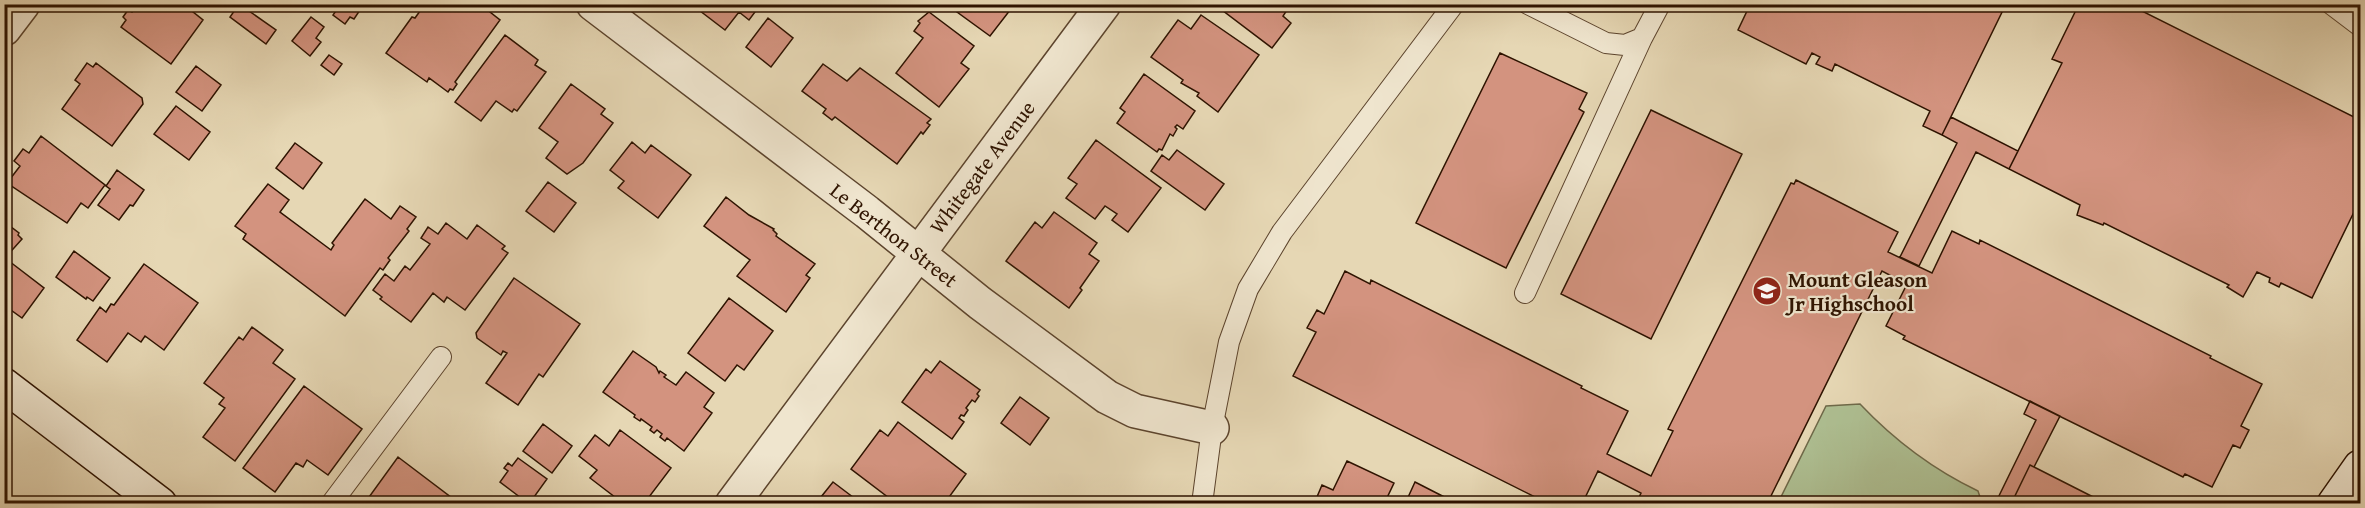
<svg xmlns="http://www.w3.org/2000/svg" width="2365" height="508" font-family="'Gentium Book Plus',serif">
<rect width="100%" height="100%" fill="#e6d7b4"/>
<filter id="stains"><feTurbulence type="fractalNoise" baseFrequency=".00333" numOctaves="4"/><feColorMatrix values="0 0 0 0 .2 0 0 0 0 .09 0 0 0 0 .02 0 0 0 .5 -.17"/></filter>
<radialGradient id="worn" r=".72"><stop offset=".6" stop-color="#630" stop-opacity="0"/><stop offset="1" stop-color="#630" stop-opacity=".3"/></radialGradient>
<path fill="#aebf92" stroke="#6e6949" stroke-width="1.5" d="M1860 404C1895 441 1932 469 1978 491L1982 503H1778L1826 406Z"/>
<path fill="#d3937f" stroke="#2e1300" stroke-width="1.5" d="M138 4H183L203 20 171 64 121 27 126 20 123 17 128 10 132 12Z
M239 4 276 30 266 44 230 17Z
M333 4H364L354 19 350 17 345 24 333 15 338 8Z
M425 4H467L476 11 481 5 500 20 455 82 457 84 453 90 450 89 448 92 429 78 427 82 386 53 412 17 415 18Z
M691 4H761L749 20 739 12 725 30Z
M946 4H1014V5L990 36Z
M1214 4H1291L1283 16 1291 23 1272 48Z
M1735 4H2006L1942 135 1923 126 1930 111 1835 64 1832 71 1816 64 1820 57 1812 53 1806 64 1738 30 1747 11Z
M2079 4H2128L2360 120V211L2356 208 2312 298 2281 283 2279 287 2269 282 2270 278 2257 272 2243 297 2227 287 2229 285 2104 223 2103 225 2077 215 2080 205 2009 169 2062 63 2052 59Z
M929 12 974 46 961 63 969 69 939 107 896 73 923 38 914 31 920 23 918 21Z
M1201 15 1259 55 1218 112 1197 96 1199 93 1181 83 1183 80 1151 57 1178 20 1191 29Z
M311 17 324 27 316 38 321 42 310 56 292 41Z
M768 18 793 38 771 67 746 47Z
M505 35 538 60 535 65 546 72 517 111 514 109 512 112 496 101 481 121 455 102Z
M1500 53 1587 93 1579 109 1584 112 1506 268 1416 223Z
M329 55 342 64 334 75 321 65Z
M87 63 93 67 96 63 142 98 143 104 112 146 62 109 80 84 75 80Z
M823 64 847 81 860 68 931 119 927 123 930 125 923 134 921 132 897 164 835 117 832 120 823 113 826 109 802 91Z
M196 66 221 85 202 111 176 92Z
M1144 74 1195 111 1183 129 1177 125 1175 127 1177 129 1173 136 1170 134 1162 150 1159 149 1157 152 1117 123 1125 112 1120 108Z
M571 84 605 109 601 114 613 123 583 163 567 174 546 158 558 142 539 128Z
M176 106 210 132 189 160 154 134Z
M1651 110 1742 154 1651 339 1561 294Z
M1951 117 2018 151 2009 169 1976 152 1919 266 1900 257 1957 143 1942 135Z
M41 136 105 185 88 208 81 203 67 223 7 183 20 166 14 161 23 149 29 153Z
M1096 140 1161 188 1128 232 1112 220 1117 214 1105 206 1095 219 1066 198 1077 184 1068 178Z
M632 142 645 153 651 145 691 175 658 218 618 188 624 181 610 170Z
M295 143 322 163 303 189 276 168Z
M1177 150 1224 184 1205 210 1151 171 1162 155 1169 160Z
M117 170 144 190 133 206 130 205 119 220 98 205 110 189 106 186Z
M1796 180 1898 232 1888 252 1932 273 1952 231 1979 244 1980 240 2211 356 2210 358 2262 384 2241 426 2249 430 2240 448 2233 445 2212 487 2185 474 2183 477 1903 339 1905 336 1886 326 1907 284 1882 271 1767 504H1636L1641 493 1598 471 1582 504H1549L1293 376 1316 332 1307 328 1317 310 1324 314 1345 271 1370 284 1371 280 1582 386 1581 388 1628 411 1607 454 1651 476 1673 431 1668 429 1791 183 1794 184Z
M548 182 576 203 554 232 526 211Z
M268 184 289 200 280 212 331 250 334 245 332 243 365 199 391 219 400 206 416 217 407 229 409 231 388 258 390 260 383 270 380 268 345 316 243 239 246 234 235 226Z
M726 197 749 215 774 229 773 230 777 234 776 236 815 264 806 275 810 278 786 312 737 276 750 260 704 226Z
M1054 212 1097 243 1089 254 1099 261 1080 288 1082 290 1069 308 1006 261 1035 222 1042 228Z
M446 223 467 239 477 225 505 246 502 249 508 253 465 310 447 297 444 302 433 293 411 322 380 299 382 297 373 290 385 274 394 281 405 266 410 270 430 244 421 238 428 227 438 234Z
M4 226 10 229 11 227 19 233 18 235 22 239 5 258 44 288 22 318 4 305Z
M74 251 110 278 93 301 87 297 86 299 56 277Z
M144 264 198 303 164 350 145 336 141 342 128 333 107 362 77 340 100 307 106 312 111 304 114 305Z
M514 278 580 324 543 377 539 374 518 405 486 383 507 353 503 351 501 355 477 338 476 333Z
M729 298 773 331 744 370 737 365 725 381 688 353Z
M252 327 283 350 273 363 295 379 235 461 203 437 225 408 219 404 224 398 204 383 239 337 243 340Z
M633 351 656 367 659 373 660 371 666 375 664 377 676 385 686 372 714 393 704 407 712 413 684 451 667 438 665 441 660 437 662 434 657 430 654 433 650 430 652 427 641 419 640 421 634 417 635 415 603 392Z
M940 361 980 390 977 394 979 396 975 402 972 400 966 408 968 410 964 416 961 415 959 418 964 422 952 439 902 402 926 369 931 373Z
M304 386 362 429 328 475 307 460 303 467 296 463 275 492 243 468Z
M1020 397 1049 418 1030 445 1001 423Z
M2030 401 2060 416 2034 467 2030 465 2011 504H1995L2036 420 2024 414Z
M898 422 966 474 944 504H897L851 469 880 430 888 436Z
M543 424 572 446 552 473 523 451Z
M620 430 671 468 646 501 641 497 637 504H624L590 478 597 470 579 456 595 435 609 446Z
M398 457 452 498 448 504H364Z
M518 458 547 479 529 504 500 482 508 471 504 468 508 463 512 466Z
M1347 461 1394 483 1384 504H1314L1322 485 1333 490Z
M2030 465 2034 467 2107 504H2011Z
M833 482 862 504H826L827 502 821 497Z
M1415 482 1458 504H1405Z"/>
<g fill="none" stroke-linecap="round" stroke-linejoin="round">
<g stroke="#5c442d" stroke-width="22">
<path id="lane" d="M1528 4 1606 43 1625 45 1642 38 1660 4
M2331 4 2360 26
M1525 293 1642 38
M331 504 441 357
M1202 504 1212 428 1229 342 1248 289 1282 232 1454 4"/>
</g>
<g stroke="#5c442d" stroke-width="36">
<path id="street" d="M593 4 867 212 980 303 1107 397 1135 411 1212 428
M4 29 23 4
M732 504 1104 4"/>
</g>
<g stroke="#2e1300" stroke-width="36">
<path id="secondary" d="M4 385 160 504
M2334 504 2360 467"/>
</g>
<use href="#lane" stroke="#efe5ce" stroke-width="20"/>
<use href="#street" stroke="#efe5ce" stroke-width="33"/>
<use href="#secondary" stroke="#efe5ce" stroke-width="33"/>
</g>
<defs>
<g id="school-disc" transform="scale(1.5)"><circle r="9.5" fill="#8f2418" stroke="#efe5ce"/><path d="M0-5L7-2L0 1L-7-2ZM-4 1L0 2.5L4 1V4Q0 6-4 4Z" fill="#fff"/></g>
</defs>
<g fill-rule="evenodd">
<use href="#school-disc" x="1767" y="291"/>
</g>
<g text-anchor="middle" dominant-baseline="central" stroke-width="4.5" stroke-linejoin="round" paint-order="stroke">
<g font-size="21" fill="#2e1300" stroke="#efe5ce">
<text transform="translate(982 167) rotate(-53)">Whitegate Avenue</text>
<text transform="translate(894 235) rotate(38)">Le Berthon Street</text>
</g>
<g font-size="21" font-weight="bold" fill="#2e1300" stroke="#efe5ce" text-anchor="start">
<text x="1788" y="279">Mount Gleason<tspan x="1788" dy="24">Jr Highschool</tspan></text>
</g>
</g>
<rect width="2365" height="508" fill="none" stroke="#e6d7b4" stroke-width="24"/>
<rect x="6" y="6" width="2353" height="496" fill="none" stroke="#2e1300" stroke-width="3"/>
<rect x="12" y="12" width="2341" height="484" fill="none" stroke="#2e1300" stroke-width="1.5"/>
<rect width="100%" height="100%" filter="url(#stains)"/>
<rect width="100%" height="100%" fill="url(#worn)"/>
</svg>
